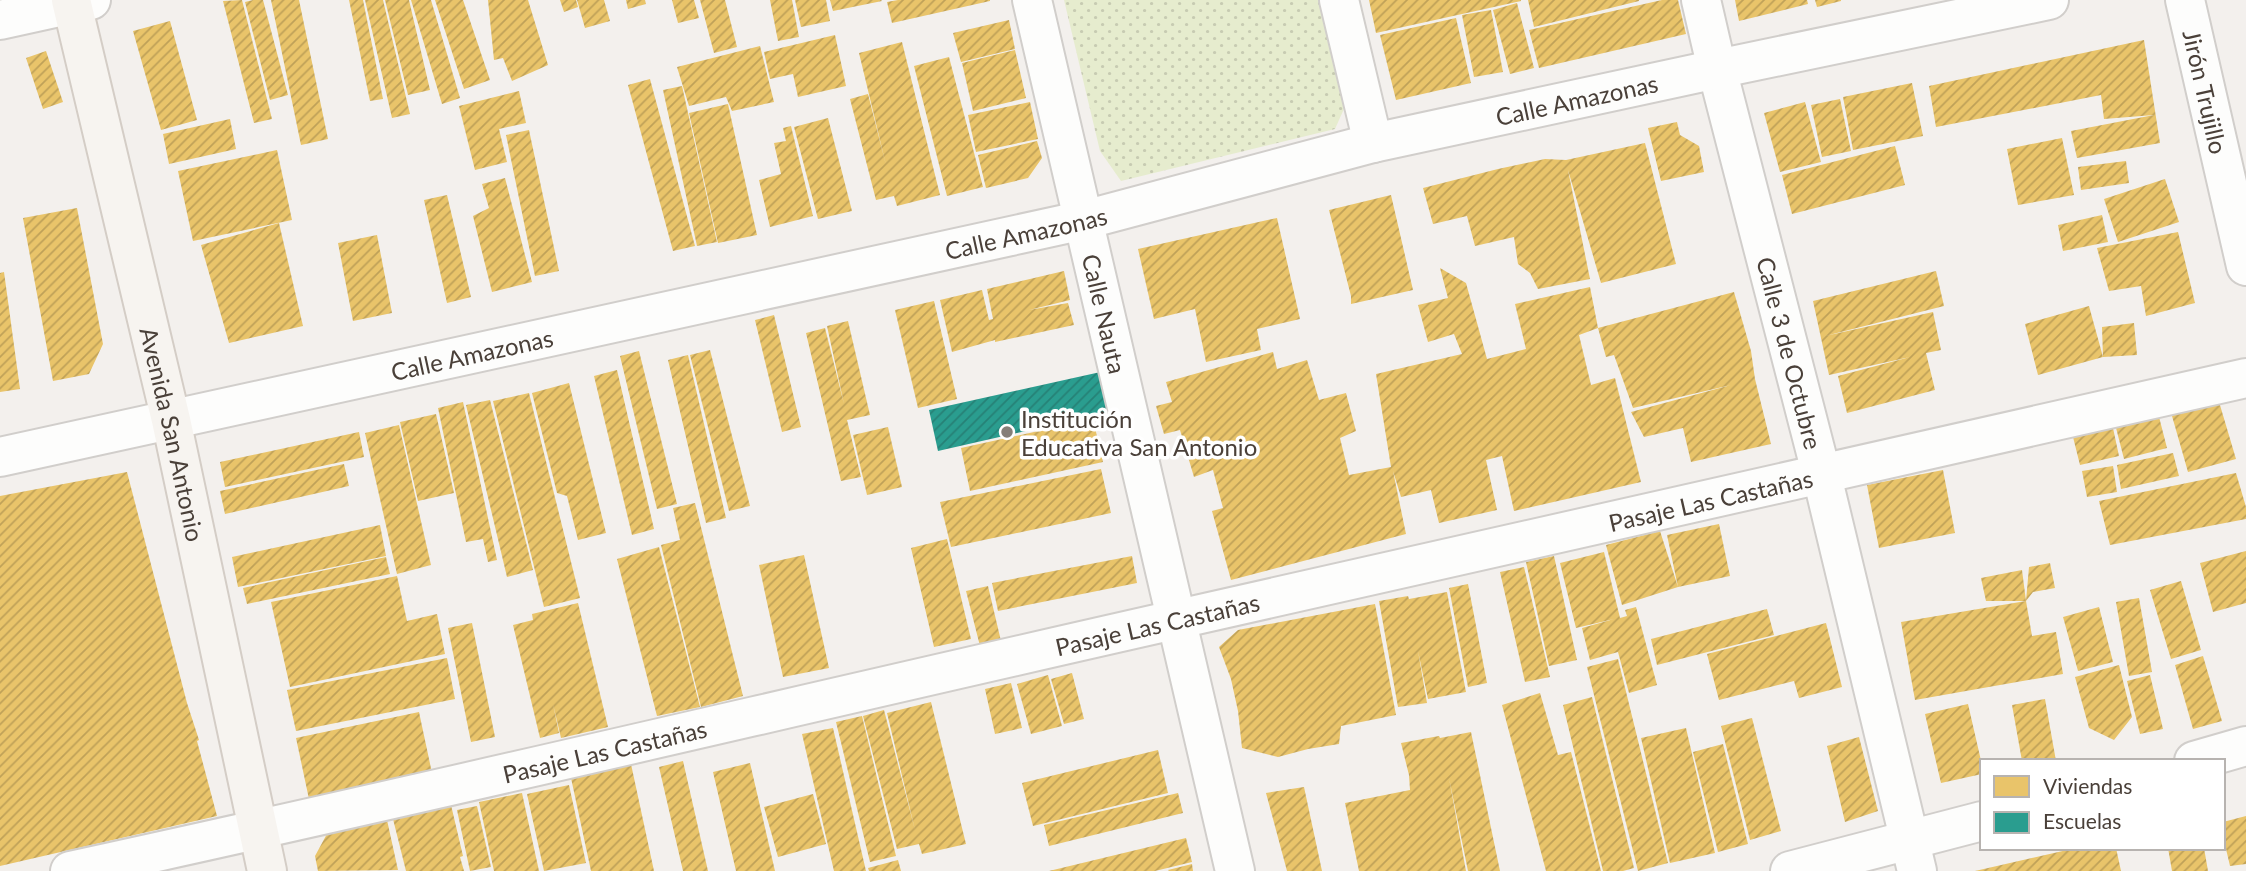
<svg xmlns="http://www.w3.org/2000/svg" width="2246" height="871" font-family="Lato,sans-serif">
<defs>
<pattern id="grass-dots" width="8" height="8" patternUnits="userSpaceOnUse" patternTransform="scale(1.75)"><rect width="8" height="8" fill="#e6ecce"/><path d="M2 2h.1M6 6h.1" fill="none" stroke="#c7cbb2" stroke-width="1.8" stroke-linecap="round"/></pattern>
<pattern id="homes-hatch" width="6" height="6" patternUnits="userSpaceOnUse" patternTransform="scale(1.75)"><rect width="6" height="6" fill="#e9c46a"/><path d="M-1 1l2-2M0 6l6-6M5 7l2-2" fill="none" stroke="#bfa158"/></pattern>
<pattern id="schools-hatch" width="6" height="6" patternUnits="userSpaceOnUse" patternTransform="scale(1.75)"><rect width="6" height="6" fill="#2a9d8f"/><path d="M-1 1l2-2M0 6l6-6M5 7l2-2" fill="none" stroke="#268176"/></pattern>
</defs>
<rect width="100%" height="100%" fill="#f3f0ed"/>
<path fill="url(#grass-dots)" d="M1064 0H1323L1347 102 1335 129 1121 181 1100 151Z"/>
<path fill="url(#homes-hatch)" d="M242 0 272 119 254 123 223 1Z
M253 0H263L288 95 270 100 245 2Z
M271 0H299L328 139 301 145Z
M349 0H363L383 99 370 101Z
M365 0H383L410 114 392 118Z
M385 0H409L430 90 408 95Z
M411 0H431L460 98 442 104Z
M435 0H463L490 80 464 89Z
M488 0H528L548 65 512 81 503 58 494 60Z
M560 0H576L578 7 564 12Z
M577 0H604L610 21 585 28Z
M626 0H645L646 4 628 9Z
M672 0H694L699 18 678 23Z
M700 0H725L737 47 714 53Z
M770 0H792L799 37 778 41Z
M795 0H826L830 21 801 27Z
M830 0H881L882 1 833 11Z
M898 0H990V1L892 23 887 2Z
M1369 0H1521V1L1376 33Z
M1528 0H1639V1L1534 27Z
M1662 0H1678L1686 34 1539 68 1529 30Z
M1735 0H1807L1808 4 1739 21Z
M1815 0H1841V1L1817 7Z
M1517 3 1534 68 1510 74 1493 10Z
M1491 10 1503 72 1474 77 1462 15Z
M1456 18 1471 83 1396 100 1380 35Z
M1009 20 1015 49 961 62 953 33Z
M170 21 197 120 161 130 133 31Z
M835 35 846 86 798 97 793 74 770 79 764 52Z
M2144 40 2160 143 2077 158 2071 131 2154 115 2104 119 2101 95 1936 127 1929 86Z
M902 42 940 195 897 206 894 196 876 200 850 99 868 94 886 165 859 53Z
M760 46 774 102 732 111 726 97 689 106 677 67Z
M1015 50 1026 98 973 111 962 63Z
M46 51 63 102 43 109 26 58Z
M949 57 983 187 947 196 914 66Z
M650 79 695 246 673 251 628 85Z
M1912 83 1923 136 1853 150 1843 97Z
M682 86 717 242 697 246 663 90Z
M519 91 526 123 499 129 507 162 475 170 459 106Z
M1840 99 1851 151 1822 157 1811 105Z
M1030 102 1038 139 976 152 968 115Z
M1805 102 1821 162 1780 172 1764 113Z
M728 104 757 235 718 243 689 113Z
M828 118 852 211 818 219 794 127Z
M230 119 236 149 169 164 163 134Z
M1677 122 1680 135 1699 146 1704 172 1661 181 1648 128Z
M791 126 813 216 770 227 759 180 781 174 774 143 786 141 783 128Z
M529 130 559 271 535 276 506 135Z
M2062 138 2074 195 2018 205 2007 149Z
M1037 141 1042 158 1028 178 986 188 978 155Z
M1645 143 1676 264 1601 283 1568 170 1590 279 1538 289 1530 273 1518 264 1514 237 1475 246 1467 216 1433 224 1423 188 1498 169 1545 159 1566 160Z
M1895 146 1905 185 1792 214 1782 175Z
M277 150 292 220 193 241 178 171Z
M2126 161 2129 183 2081 190 2078 167Z
M505 178 532 282 492 292 473 216 489 208 482 184Z
M2165 179 2179 222 2118 242 2104 199Z
M447 195 471 297 447 303 424 200Z
M1391 195 1413 290 1351 304V296L1329 210Z
M77 208 103 344 89 374 53 381 23 218Z
M2102 215 2108 242 2063 251 2058 225Z
M1277 218 1300 319 1257 329 1261 350 1206 362 1195 309 1154 319 1138 249Z
M279 223 303 326 229 343 201 245Z
M2178 232 2195 303 2146 316 2141 286 2109 291 2097 248Z
M377 235 392 313 353 321 338 243Z
M1440 268 1466 283 1487 359 1526 349 1515 304 1590 287 1598 328 1579 335 1591 385 1615 378 1641 482 1514 511 1502 456 1486 460 1497 510 1439 523 1431 490 1401 497 1393 471 1406 534 1231 580 1212 511 1223 508 1213 470 1194 477 1180 430 1164 434 1156 406 1172 402 1166 382 1273 352 1277 369 1307 360 1319 400 1346 393 1356 431 1340 438 1349 475 1391 467 1376 374 1462 354 1454 334 1428 342 1418 305 1448 298Z
M1064 271 1070 300 1029 310 1068 303 1074 325 995 342V340L952 352 940 300 982 290 989 320 993 319 987 289Z
M1936 271 1944 306 1825 336 1933 312 1941 350 1926 353 1935 390 1847 413 1838 376 1910 357 1829 375 1813 301Z
M4 272 20 389 0 392V273Z
M1734 292 1751 351 1755 379 1771 444 1691 462 1683 428 1644 437 1631 412 1731 385 1633 408 1614 355 1606 357 1598 328Z
M934 301 957 399 918 408 895 310Z
M2089 306 2103 357 2102 327 2134 323 2137 355 2103 357 2038 375 2025 324Z
M774 315 801 427 782 432 755 320Z
M848 321 870 415 847 420 861 477 841 481 806 333 825 328 844 404 827 326Z
M710 350 750 506 729 511 690 355Z
M639 351 677 504 657 509 620 356Z
M688 355 726 518 706 523 668 360Z
M617 370 654 529 632 535 594 376Z
M569 383 606 533 578 540 567 496 557 493 532 393Z
M529 393 580 598 544 607 493 401Z
M2217 395 2236 459 2188 472 2170 409Z
M490 400 533 570 507 577 466 405Z
M463 402 497 560 488 562 483 539 466 542 438 408Z
M2158 413 2167 448 2124 459 2115 424Z
M436 414 454 493 418 501 400 422Z
M1093 419 1103 462 970 491 961 448Z
M399 425 431 565 397 574 365 433Z
M888 427 902 487 867 495 853 435Z
M2113 428 2119 456 2080 465 2073 437Z
M359 432 364 457 225 487 220 462Z
M2173 453 2179 476 2121 489 2117 465Z
M344 464 349 486 225 514 220 491Z
M2113 466 2117 492 2087 497 2082 471Z
M1101 469 1111 513 951 547 940 502Z
M1943 470 1955 533 1879 548 1867 485Z
M127 472 187 703 199 740 197 741 217 816 0 866V496Z
M2236 473 2246 507V519L2110 545 2099 501Z
M695 503 743 696 701 707 661 545 680 540 673 508Z
M1719 524 1730 576 1678 587 1622 605 1606 545 1660 531 1678 587 1667 535Z
M380 525 386 556 238 587 232 557Z
M947 539 971 639 934 647 911 548Z
M659 547 700 707 657 716 617 559Z
M2246 551V603L2213 612 2200 563Z
M1604 552 1620 618 1627 616 1625 610 1636 607 1657 685 1629 693 1618 652 1590 660 1582 628 1614 619 1576 628 1560 563Z
M804 555 829 668 783 677 759 565Z
M1132 556 1137 583 998 611 992 583Z
M1554 556 1577 660 1549 666 1526 562Z
M386 557 390 574 247 604 243 588Z
M2050 563 2055 588 2033 592 2026 601H1986L1981 578 2022 570 2026 601 2029 567Z
M1524 567 1550 677 1525 682 1500 572Z
M397 576 407 621 437 614 445 654 290 687 271 602Z
M2181 581 2201 650 2171 659 2150 590Z
M1468 584 1487 683 1468 687 1449 588Z
M988 586 1001 641 980 646 966 591Z
M1447 592 1466 692 1428 699 1418 651 1427 703 1398 707 1379 601 1408 596 1409 599Z
M2139 598 2152 672 2129 676 2116 602Z
M2026 601 2032 636 2056 632 2063 674 1915 700 1901 622Z
M578 603 608 727 561 738 553 704 559 733 540 738 513 625 533 620 532 614Z
M1375 604 1396 715 1341 726 1339 744 1308 749 1278 757 1242 748 1238 711 1231 679 1219 647 1238 630Z
M2099 607 2113 662 2078 671 2063 617Z
M1767 609 1774 635 1657 665 1651 639Z
M472 623 495 737 471 742 448 628Z
M1826 623 1842 687 1799 698 1794 681 1719 700 1707 654Z
M2203 656 2222 721 2193 729 2175 665Z
M447 658 455 699 296 731 287 690Z
M1618 659 1668 863 1638 871 1587 667Z
M2119 665 2132 717 2114 740 2089 728 2075 677Z
M1072 673 1084 719 1064 724 1051 679Z
M1048 675 1062 726 1031 734 1017 684Z
M2150 675 2163 729 2140 734 2127 681Z
M1011 683 1022 728 995 734 985 689Z
M1540 693 1558 755 1571 752 1601 871H1546L1502 705Z
M1592 697 1634 868 1623 871H1603L1563 705Z
M2045 699 2056 761H2022L2012 705Z
M931 702 966 844 922 854 919 844 897 849 863 716 884 710 915 830 887 713Z
M1968 704 1982 765V774L1941 783 1925 714Z
M419 712 432 773 309 799 296 738Z
M862 716 896 856 870 862 836 722Z
M1752 718 1781 831 1750 840 1721 726Z
M833 728 866 871H834L802 734Z
M1686 728 1715 853 1670 863 1641 738Z
M1471 732 1500 871H1468L1449 778 1466 871H1359L1345 803 1410 790 1409 775 1401 743 1439 736 1440 738Z
M1859 737 1878 811 1845 822 1827 746Z
M1723 744 1748 844 1718 852 1693 752Z
M1158 750 1168 793 1033 826 1022 783Z
M683 761 708 871H683L659 767Z
M750 763 775 871H736L713 772Z
M631 764 654 871H591L571 778Z
M569 785 586 863 544 871 527 794Z
M1304 787 1322 871H1287L1266 793Z
M522 793 539 871H494L479 802Z
M1178 793 1183 813 1049 846 1044 825Z
M813 794 826 844 778 857 764 807Z
M451 805 463 856 460 857 464 871H406L393 819Z
M477 806 491 867 470 871 457 810Z
M2246 816V864L2230 866 2223 836V822Z
M387 820 398 870 318 871 315 856 328 832Z
M1186 838 1192 862 1155 871H1049Z
M2076 848H2116L2121 871H1975Z
M2168 848H2204L2208 871H2172Z
M898 860 901 871H869L868 868Z
M1192 864 1193 871H1169L1168 870Z"/>
<path fill="url(#schools-hatch)" d="M1105 371 1114 411 938 451 929 410Z"/>
<g fill="none" stroke-linecap="round" stroke-linejoin="round">
<g stroke="#d1cecb" stroke-width="42">
<g id="minor">
<path id="s1" d="M1032 0 1235 871"/>
<path d="M1339 0 1373 143"/>
<path id="s2" d="M1701 0 1717 69 1822 476 1917 871"/>
<path id="s3" d="M2185 0 2246 266"/>
<path d="M0 20 91 0"/>
<path id="s4" d="M0 457 1084 220 1373 143 1717 69 2049 0"/>
<path d="M2194 761 2246 746"/>
<path id="s5" d="M70 871C439 791 806 703 1174 620 1531 539 1889 461 2246 378"/>
<path d="M1790 871 1982 821"/>
</g>
</g>
<g stroke="#d4cdc6" stroke-width="42">
<g id="secondary">
<path id="s6" d="M71 0 171 420 267 871"/>
</g>
</g>
<use href="#minor" stroke="#fdfdfc" stroke-width="38"/>
<use href="#secondary" stroke="#f7f4f0" stroke-width="38"/>
</g>
<circle fill="#857e78" stroke="#fff" stroke-width="2.5" cx="1007" cy="432" r="7"/>
<g text-anchor="middle" dominant-baseline="central" stroke-width="7" stroke-linejoin="round" paint-order="stroke">
<g font-size="24" fill="#4a4039" stroke="#fff">
<text stroke="none"><textPath href="#s3" startOffset="94">Jirón Trujillo</textPath></text>
<text stroke="none"><textPath href="#s4" startOffset="1617">Calle Amazonas</textPath></text>
<text stroke="none"><textPath href="#s4" startOffset="1050">Calle Amazonas</textPath></text>
<text stroke="none"><textPath href="#s1" startOffset="322">Calle Nauta</textPath></text>
<text stroke="none"><textPath href="#s4" startOffset="483">Calle Amazonas</textPath></text>
<text stroke="none"><textPath href="#s2" startOffset="364">Calle 3 de Octubre</textPath></text>
<text stroke="none"><textPath href="#s6" startOffset="446">Avenida San Antonio</textPath></text>
<text stroke="none"><textPath href="#s5" startOffset="1682">Pasaje Las Castañas</textPath></text>
<text stroke="none"><textPath href="#s5" startOffset="1115">Pasaje Las Castañas</textPath></text>
<text stroke="none"><textPath href="#s5" startOffset="548">Pasaje Las Castañas</textPath></text>
</g>
<g font-size="24" fill="#4a4039" stroke="#fff" text-anchor="start">
<text x="1021" y="418">Institución<tspan x="1021" dy="28">Educativa San Antonio</tspan></text>
</g>
</g>
<rect x="1980" y="759" width="245" height="91" fill="#ffffff" stroke="#b7b3b0" stroke-width="2"/>
<rect x="1994" y="776" width="35" height="21" fill="#e9c46a" stroke="#b7b3b0" stroke-width="2"/>
<text x="2043" y="794" font-size="21" fill="#4a4039">Viviendas</text>
<rect x="1994" y="812" width="35" height="21" fill="#2a9d8f" stroke="#b7b3b0" stroke-width="2"/>
<text x="2043" y="829" font-size="21" fill="#4a4039">Escuelas</text>
</svg>
